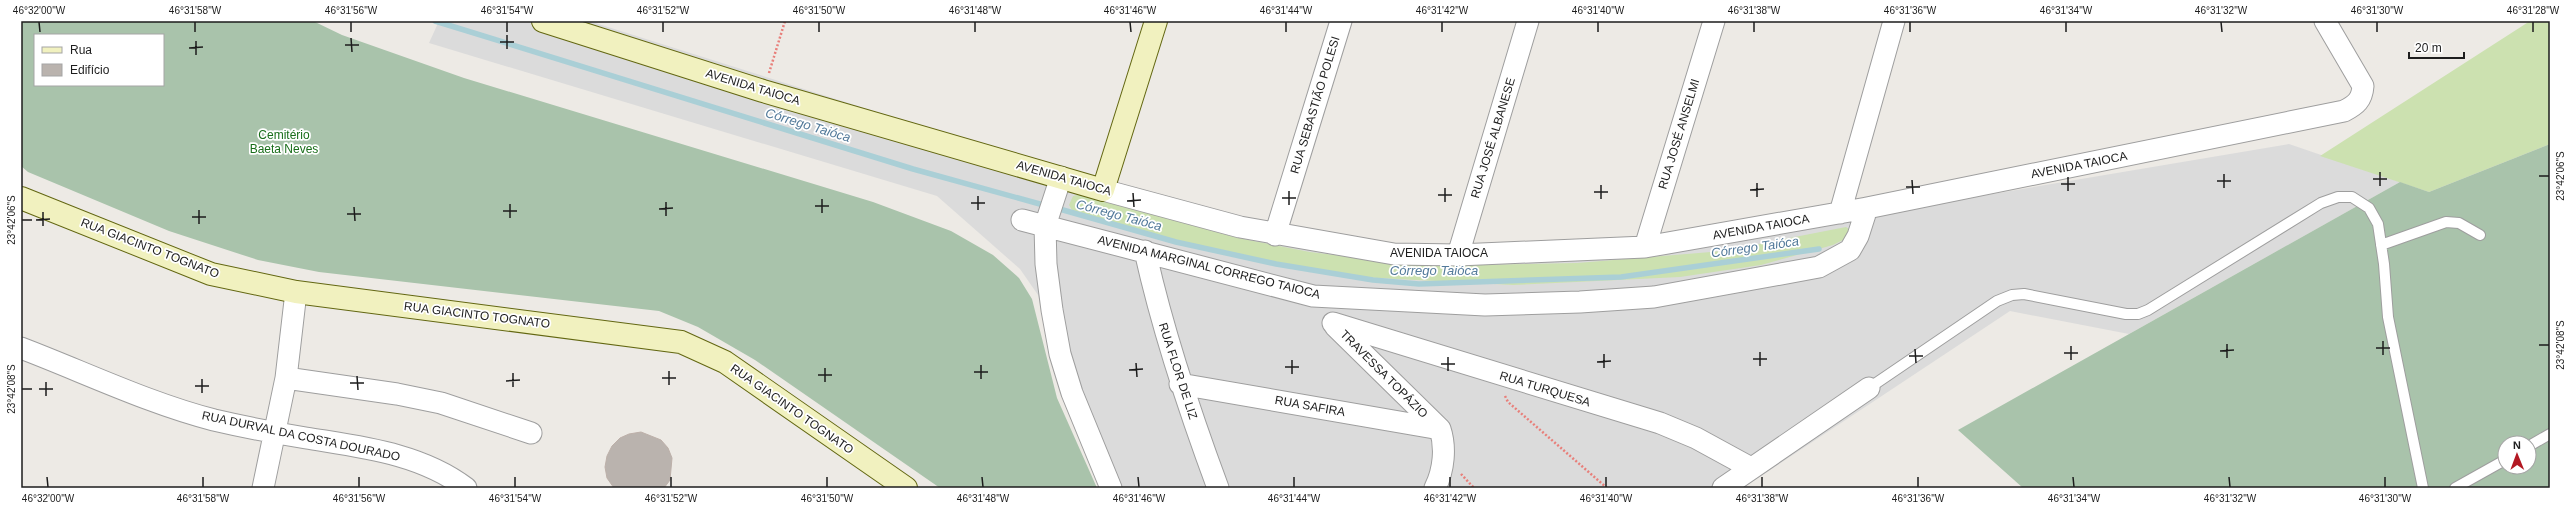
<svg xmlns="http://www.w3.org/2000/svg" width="2571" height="509" font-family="Arial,sans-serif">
<rect width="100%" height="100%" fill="#edeae5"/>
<path fill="#dbdbdb" d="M439 21H589L1073 174 1366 250 1696 244 2289 144 2400 182 2129 334 2010 311 1743 488H1102L1062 397 1038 295 1020 269 937 196 429 43Z"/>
<path fill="#cce1b0" d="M2530 21H2550V144L2429 192 2320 156Z
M1082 194 1238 238 1310 252 1400 263 1474 265 1577 263 1723 251 1846 227 1849 229V237L1833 245 1761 265 1680 277 1513 285 1359 277 1254 261 1152 235 1072 210 1069 205 1073 196Z"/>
<path fill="#a9c3ab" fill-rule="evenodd" d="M21 21H313L342 35 464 78 873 202 951 231 993 255 1019 278 1032 299 1057 398 1097 488H940L755 360 698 327 659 311 319 272 258 260 169 231 28 172 21 166ZM35 35H163V85H35Z
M2550 144V488H2023L1958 430 2400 182 2429 192ZM2505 443H2529V467H2505Z"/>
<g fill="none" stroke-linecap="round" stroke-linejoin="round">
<path stroke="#aacfd6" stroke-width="5.5" d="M435 21 913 169 1047 206
M1056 208 1176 242 1276 264 1373 280 1419 284 1621 277 1819 249"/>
</g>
<path fill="#bab3ae" stroke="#bdb0a9" d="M641 432 661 440 668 448 672 458 670 480 664 488H614L607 478 605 467 607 456 612 446 620 438 629 434Z"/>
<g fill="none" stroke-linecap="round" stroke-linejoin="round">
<g stroke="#9e9e9e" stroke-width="12">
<path id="lane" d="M2381 245 2446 222 2459 223 2480 235
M1869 388 1997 301 2012 295 2024 294 2126 314H2138L2148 310 2321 203 2338 197H2352L2369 208 2378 224 2384 264 2388 317 2423 488
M2529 446 2550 434
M2455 488 2505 460"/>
</g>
<g stroke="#9e9e9e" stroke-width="23">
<path id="street" d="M1061 177 1045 226 1046 264 1052 310 1060 354 1072 393 1111 488
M1103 190 1240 227 1394 254 1458 255 1645 247 1867 208 2344 111C2356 105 2362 100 2363 86L2325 21
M1840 213 1894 21
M1022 220 1313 296 1485 305 1580 302 1654 297 1819 267 1850 250 1858 236 1867 208
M1275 235 1341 21
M1645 247 1714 21
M1145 251C1163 332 1189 410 1218 488
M1458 255 1528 21
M1333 323 1660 423 1696 438 1751 468
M1335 326 1440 429C1446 447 1444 470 1435 488
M21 348C84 372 148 403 214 420 244 427 275 433 306 438 360 447 420 453 466 488
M286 378 397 394 441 403 531 433
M1180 384 1440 429
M263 488 286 378 296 292
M1723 488 1869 388"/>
</g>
<g stroke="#636712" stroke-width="24">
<path id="secondary" d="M543 21 763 91 1103 190 1156 21
M21 198 211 274 296 292 681 342 725 362 906 488"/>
</g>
<path stroke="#e87f7a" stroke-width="2.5" stroke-dasharray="2 2" stroke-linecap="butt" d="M769 73 785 21
M1505 396 1508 402 1607 488
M1461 474 1474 488"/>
<use href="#lane" stroke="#fff" stroke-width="10"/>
<use href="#street" stroke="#fff" stroke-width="21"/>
<use href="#secondary" stroke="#f1f1bf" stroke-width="22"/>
</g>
<path fill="none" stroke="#1d1d1d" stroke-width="1.5" d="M39 22 40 32M195 22V32M351 22V32M507 22V32M663 22V32M819 22V32M975 22V32M1130 22 1131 32M1286 22V32M1442 22V32M1598 22V32M1754 22V32M1910 22V32M2066 22V32M2221 22 2222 32M2377 22V32M2533 22V32M507 35V49M351 38 352 52M196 41V55M500 42H514M345 45H359M189 48 203 47M2380 172V186M2224 174V188M2539 176H2549M2068 177V191M2373 179H2387M1912 180 1913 194M2217 181H2231M1757 183V197M2061 184H2075M1601 185V199M1906 187H1920M1445 188V202M1750 190 1764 189M1289 191V205M1594 192H1608M1133 193 1134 207M1438 195H1452M978 196V210M1282 198H1296M822 199V213M1127 201 1141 200M666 202V216M971 203H985M510 204V218M815 206H829M354 207 355 221M659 209 673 208M199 210V224M503 211H517M43 212V226M347 214H361M192 217H206M22 220H32M36 220 50 219M2383 341V355M2227 344V358M2539 345H2549M2071 346V360M2376 348H2390M1915 349 1916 363M2220 351 2234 350M1760 352V366M2064 353H2078M1604 354V368M1909 356H1923M1448 357V371M1753 359H1767M1292 360V374M1597 362 1611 361M1136 363 1137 377M1441 364H1455M981 365V379M1285 367H1299M825 368V382M1129 370 1143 369M669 371V385M974 372H988M513 373V387M818 375H832M357 376 358 390M662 378H676M202 379V393M506 381 520 380M46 382V396M350 383H364M195 386H209M22 389H32M39 389H53M47 477 48 487M203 477V487M359 477V487M515 477V487M671 477V487M827 477V487M982 477 983 487M1138 477 1139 487M1294 477V487M1450 477V487M1606 477V487M1762 477V487M1918 477V487M2073 477 2074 487M2229 477 2230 487M2385 477V487"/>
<g text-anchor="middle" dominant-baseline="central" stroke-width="3.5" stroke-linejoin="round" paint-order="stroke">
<g font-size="12" fill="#1d1d1d" stroke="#fff">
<text transform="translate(753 87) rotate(17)">AVENIDA TAIOCA</text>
<text transform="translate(1315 105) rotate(-73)">RUA SEBASTIÃO POLESI</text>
<text transform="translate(1679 134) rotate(-73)">RUA JOSÉ ANSELMI</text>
<text transform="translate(1493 138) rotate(-73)">RUA JOSÉ ALBANESE</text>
<text transform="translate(2079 165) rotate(-11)">AVENIDA TAIOCA</text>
<text transform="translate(1064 178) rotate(16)">AVENIDA TAIOCA</text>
<text transform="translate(1761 227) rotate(-10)">AVENIDA TAIOCA</text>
<text transform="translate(150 248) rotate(21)">RUA GIACINTO TOGNATO</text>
<text x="1439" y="253">AVENIDA TAIOCA</text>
<text transform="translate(1209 267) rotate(14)">AVENIDA MARGINAL CORREGO TAIOCA</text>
<text transform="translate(477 315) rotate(7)">RUA GIACINTO TOGNATO</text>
<text transform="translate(1178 371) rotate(72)">RUA FLOR DE LIZ</text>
<text transform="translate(1384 374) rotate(45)">TRAVESSA TOPÁZIO</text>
<text transform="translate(1545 389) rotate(17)">RUA TURQUESA</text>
<text transform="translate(1310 406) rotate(10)">RUA SAFIRA</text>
<text transform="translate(792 409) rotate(35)">RUA GIACINTO TOGNATO</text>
<text transform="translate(301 436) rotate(12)">RUA DURVAL DA COSTA DOURADO</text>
</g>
<g font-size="12" fill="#196e1a" stroke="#fff">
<text x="284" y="135">Cemitério<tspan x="284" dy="14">Baeta Neves</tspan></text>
</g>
<g font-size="13" font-style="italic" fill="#537a9a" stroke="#fff">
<text transform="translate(808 125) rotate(17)">Córrego Taióca</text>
<text transform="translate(1119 215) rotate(15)">Córrego Taióca</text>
<text transform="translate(1755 247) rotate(-8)">Córrego Taióca</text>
<text x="1434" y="270">Córrego Taióca</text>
</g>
</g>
<rect width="2571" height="509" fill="none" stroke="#ffffff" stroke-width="44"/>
<rect x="34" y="34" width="130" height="52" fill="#ffffff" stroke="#a5a5a5"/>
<rect x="42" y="47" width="20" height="6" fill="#f1f1bf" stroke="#a5a5a5"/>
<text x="70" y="54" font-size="12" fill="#1d1d1d">Rua</text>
<rect x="42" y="64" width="20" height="12" fill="#bab3ae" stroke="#a5a5a5"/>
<text x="70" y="74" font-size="12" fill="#1d1d1d">Edifício</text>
<g transform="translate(2517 455) rotate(359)"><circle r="19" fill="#ffffff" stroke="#a5a5a5"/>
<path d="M0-3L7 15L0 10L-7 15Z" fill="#b31822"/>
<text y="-6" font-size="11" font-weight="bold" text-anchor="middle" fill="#1d1d1d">N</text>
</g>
<path d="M2409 52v6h55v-6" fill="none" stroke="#1d1d1d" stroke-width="2"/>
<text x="2415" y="52" font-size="12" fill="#1d1d1d" stroke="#ffffff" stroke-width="3" paint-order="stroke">20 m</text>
<rect x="22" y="22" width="2527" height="465" fill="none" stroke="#1d1d1d" stroke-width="1.5"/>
<g font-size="10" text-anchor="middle" fill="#1d1d1d">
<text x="39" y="14">46°32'00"W</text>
<text x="195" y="14">46°31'58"W</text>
<text x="351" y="14">46°31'56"W</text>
<text x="507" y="14">46°31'54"W</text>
<text x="663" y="14">46°31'52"W</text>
<text x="819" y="14">46°31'50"W</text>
<text x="975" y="14">46°31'48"W</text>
<text x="1130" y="14">46°31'46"W</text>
<text x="1286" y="14">46°31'44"W</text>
<text x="1442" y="14">46°31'42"W</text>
<text x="1598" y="14">46°31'40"W</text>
<text x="1754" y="14">46°31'38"W</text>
<text x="1910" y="14">46°31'36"W</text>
<text x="2066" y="14">46°31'34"W</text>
<text x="2221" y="14">46°31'32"W</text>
<text x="2377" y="14">46°31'30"W</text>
<text x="2533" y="14">46°31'28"W</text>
<text transform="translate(2560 176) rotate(-90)" y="4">23°42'06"S</text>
<text transform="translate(11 220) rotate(-90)" y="4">23°42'06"S</text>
<text transform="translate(2560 345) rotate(-90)" y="4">23°42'08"S</text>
<text transform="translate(11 389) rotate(-90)" y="4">23°42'08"S</text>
<text x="48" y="502">46°32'00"W</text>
<text x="203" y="502">46°31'58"W</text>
<text x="359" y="502">46°31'56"W</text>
<text x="515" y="502">46°31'54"W</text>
<text x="671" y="502">46°31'52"W</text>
<text x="827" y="502">46°31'50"W</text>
<text x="983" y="502">46°31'48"W</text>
<text x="1139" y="502">46°31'46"W</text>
<text x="1294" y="502">46°31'44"W</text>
<text x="1450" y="502">46°31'42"W</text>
<text x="1606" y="502">46°31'40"W</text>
<text x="1762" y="502">46°31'38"W</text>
<text x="1918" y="502">46°31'36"W</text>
<text x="2074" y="502">46°31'34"W</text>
<text x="2230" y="502">46°31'32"W</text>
<text x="2385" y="502">46°31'30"W</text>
</g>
</svg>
